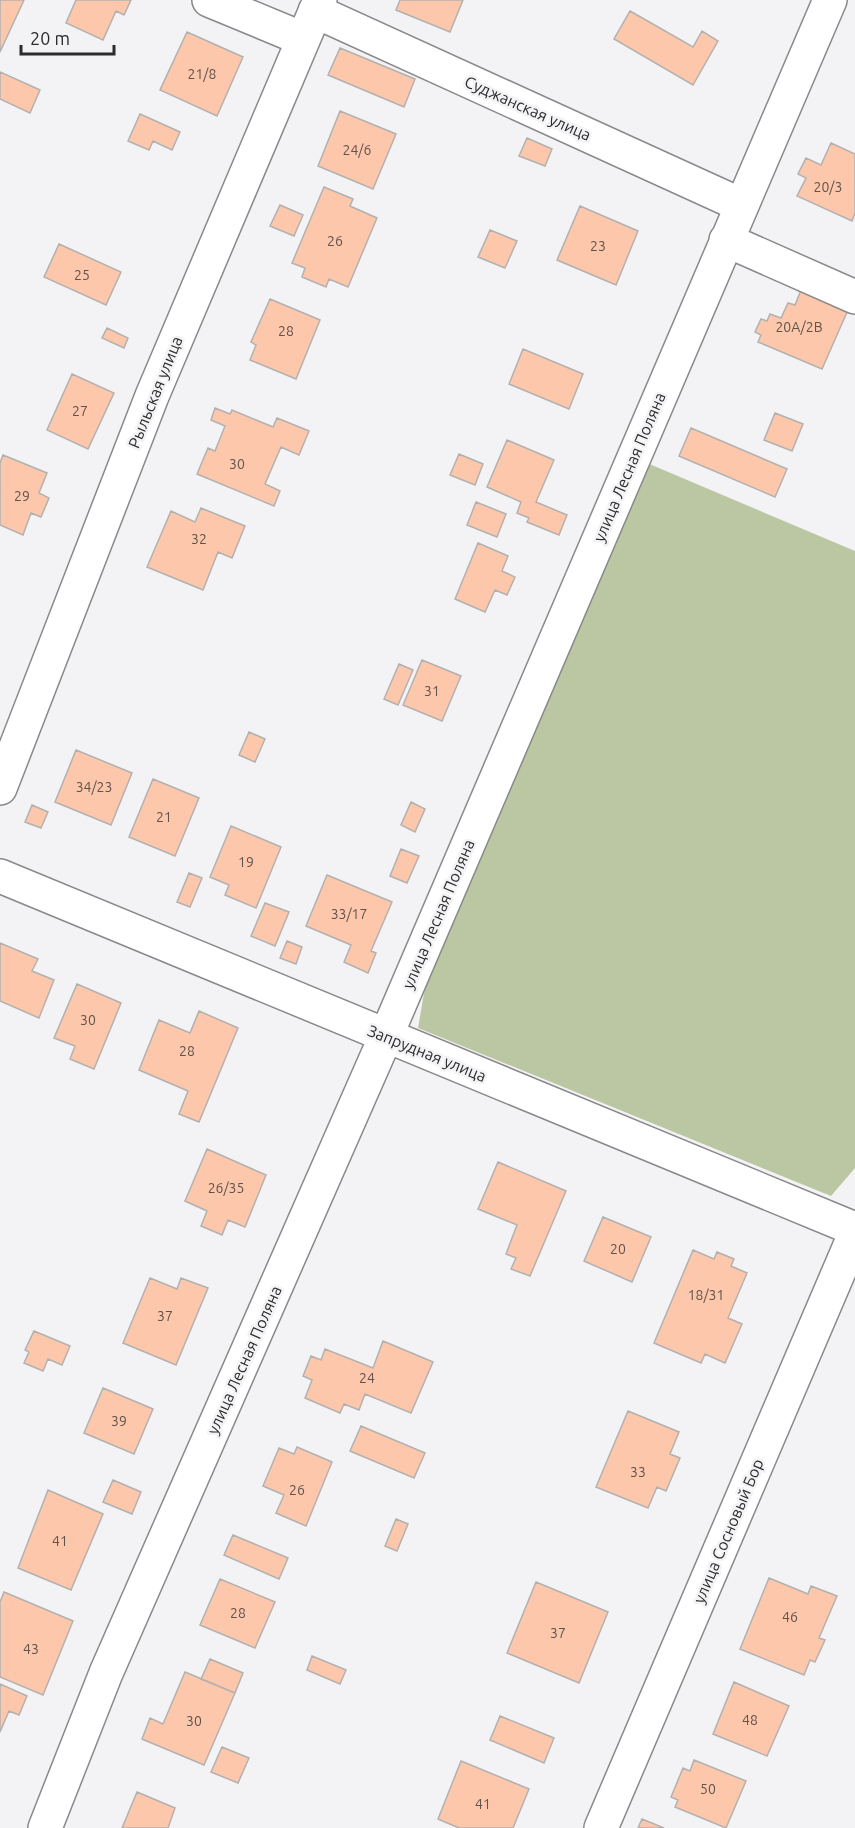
<svg xmlns="http://www.w3.org/2000/svg" width="855" height="1828" font-family="Ubuntu,sans-serif">
<rect width="100%" height="100%" fill="#f3f3f6"/>
<path fill="#bbc7a2" d="M647 463 855 551V1168L831 1196 418 1028 430 958Z"/>
<path fill="#fdc7ab" stroke="#b3b1b0" stroke-width="1.5" d="M0 0H24L0 52Z
M76 0H131L124 15 116 11 103 40 66 23Z
M400 0H463L450 32 396 10Z
M630 11 693 47 702 31 718 41 693 85 614 39Z
M187 32 243 57 217 116 160 90Z
M340 48 415 79 404 107 328 75Z
M0 72 40 90 30 113 0 99Z
M340 111 396 134 373 189 318 166Z
M140 114 180 132 172 150 153 141 149 150 128 141Z
M527 138 552 149 545 166 519 156Z
M831 143 855 154V213L852 221 797 196 806 178 798 174 806 158 821 165Z
M324 187 353 199 350 206 377 218 348 287 329 279 326 287 302 277 305 268 292 263Z
M280 205 303 215 294 236 270 226Z
M580 206 638 231 616 285 557 260Z
M490 230 517 241 505 268 478 257Z
M59 244 121 272 106 305 44 277Z
M801 290 848 310 822 369 758 342 761 335 755 332 761 319 767 321 770 314 781 318 788 303 795 305Z
M270 299 320 320 296 379 250 360 256 345 251 342Z
M107 328 128 338 124 348 102 338Z
M523 349 583 374 569 409 509 384Z
M72 374 114 393 88 449 47 430Z
M215 408 230 414 232 410 273 427 277 418 309 431 299 455 281 447 265 484 280 491 274 506 197 474 208 448 215 451 225 426 211 420Z
M775 413 803 424 792 451 764 440Z
M691 428 787 469 775 497 679 456Z
M507 440 554 460 536 502 567 515 559 535 527 522 529 518 517 513 521 502 487 487Z
M459 454 483 464 475 485 450 475Z
M3 455 47 473 39 493 49 498 41 517 31 513 23 535 0 525V463Z
M476 502 506 514 497 537 467 525Z
M201 508 245 526 232 558 218 552 203 590 147 567 171 511 195 522Z
M478 543 508 556 502 571 515 577 507 595 495 590 485 612 455 599Z
M422 660 461 676 442 721 403 705Z
M399 664 413 670 398 705 384 699Z
M249 732 265 739 255 762 239 755Z
M76 750 132 773 111 825 55 802Z
M153 779 199 798 175 856 129 837Z
M411 802 425 809 415 832 401 825Z
M32 805 48 812 41 828 25 822Z
M231 826 281 847 256 908 225 895 229 885 210 877Z
M401 849 419 856 407 883 390 876Z
M189 873 202 878 190 907 177 902Z
M327 875 392 902 371 951 376 953 368 973 344 962 351 945 306 926Z
M265 903 289 912 275 946 251 936Z
M287 941 302 947 296 964 280 958Z
M0 943 38 959 32 971 54 980 39 1018 0 1001Z
M77 984 121 1003 94 1069 70 1059 75 1046 54 1038Z
M199 1011 238 1028 199 1122 179 1114 188 1091 139 1070 159 1020 190 1033Z
M207 1149 266 1175 245 1227 228 1220 222 1235 201 1226 207 1211 185 1201Z
M498 1162 566 1191 530 1276 511 1269 516 1258 506 1254 517 1225 478 1209Z
M603 1217 651 1237 632 1282 584 1261Z
M693 1250 714 1259 717 1252 734 1259 731 1266 747 1273 728 1318 742 1324 725 1363 705 1354 701 1363 654 1343Z
M150 1278 177 1289 181 1278 208 1288 176 1365 123 1343Z
M34 1331 70 1346 62 1365 48 1359 43 1371 24 1363 29 1352 25 1350Z
M383 1341 433 1362 411 1413 365 1394 359 1410 344 1404 340 1413 305 1398 312 1380 303 1376 311 1356 321 1360 325 1349 373 1368Z
M103 1388 153 1409 134 1454 84 1433Z
M628 1411 679 1432 670 1454 680 1458 666 1491 657 1487 648 1508 596 1487Z
M361 1426 425 1453 414 1478 350 1451Z
M297 1447 332 1462 306 1526 276 1513 284 1495 263 1486 279 1448 294 1454Z
M113 1480 141 1492 132 1514 103 1502Z
M48 1490 103 1514 71 1590 18 1568Z
M396 1519 408 1524 397 1551 385 1546Z
M233 1535 288 1558 279 1579 224 1555Z
M769 1578 808 1594 811 1586 837 1596 819 1638 825 1640 815 1662 810 1660 804 1675 740 1649Z
M220 1579 275 1602 255 1648 200 1625Z
M536 1582 608 1612 579 1683 507 1653Z
M4 1592 73 1621 43 1695 0 1677V1602Z
M312 1656 346 1670 340 1684 307 1670Z
M210 1659 243 1673 235 1693 201 1679Z
M185 1672 235 1693 204 1765 142 1739 150 1718 163 1724Z
M734 1682 789 1706 767 1756 713 1734Z
M0 1684 27 1696 19 1715 9 1711 0 1732Z
M500 1716 554 1738 544 1763 490 1740Z
M222 1747 249 1758 238 1783 211 1772Z
M694 1760 746 1781 726 1828 675 1807 678 1800 671 1797 683 1768 690 1771Z
M461 1761 529 1789 513 1828H459L438 1819Z
M137 1792 175 1808 168 1828H122Z
M642 1819 664 1828H638Z"/>
<g fill="none" stroke-linecap="round" stroke-linejoin="round">
<g stroke="#89898b" stroke-width="36">
<path id="minor" d="M209 0 303 39
M315 11 741 205
M726 240 855 297
M0 788 152 396 320 0
M45 1828 106 1673 386 1036 830 0
M601 1828 855 1234"/>
</g>
<g stroke="#89898b" stroke-width="36">
<path id="tertiary" d="M0 876 855 1229"/>
</g>
<use href="#minor" stroke="#fff" stroke-width="33"/>
<use href="#tertiary" stroke="#fff" stroke-width="33"/>
</g>
<g text-anchor="middle" dominant-baseline="central" stroke-width="5" stroke-linejoin="round" paint-order="stroke">
<g font-size="14" fill="#60534c">
<text x="202" y="74">21/8</text>
<text x="357" y="150">24/6</text>
<text x="828" y="187">20/3</text>
<text x="335" y="241">26</text>
<text x="598" y="246">23</text>
<text x="82" y="275">25</text>
<text x="799" y="327">20А/2В</text>
<text x="286" y="331">28</text>
<text x="80" y="411">27</text>
<text x="237" y="464">30</text>
<text x="22" y="496">29</text>
<text x="199" y="539">32</text>
<text x="432" y="691">31</text>
<text x="94" y="787">34/23</text>
<text x="164" y="817">21</text>
<text x="246" y="862">19</text>
<text x="349" y="914">33/17</text>
<text x="88" y="1020">30</text>
<text x="187" y="1051">28</text>
<text x="226" y="1188">26/35</text>
<text x="618" y="1249">20</text>
<text x="706" y="1295">18/31</text>
<text x="165" y="1316">37</text>
<text x="367" y="1378">24</text>
<text x="119" y="1421">39</text>
<text x="638" y="1472">33</text>
<text x="297" y="1490">26</text>
<text x="60" y="1541">41</text>
<text x="238" y="1613">28</text>
<text x="790" y="1617">46</text>
<text x="558" y="1633">37</text>
<text x="31" y="1649">43</text>
<text x="750" y="1720">48</text>
<text x="194" y="1721">30</text>
<text x="708" y="1789">50</text>
<text x="483" y="1804">41</text>
</g>
<g font-size="16" fill="#2c2c2c" stroke="#f3f3f6">
<text transform="translate(528 108) rotate(24)">Суджанская улица</text>
<text transform="translate(155 392) rotate(-68)">Рыльская улица</text>
<text transform="translate(629 467) rotate(-67)">улица Лесная Поляна</text>
<text transform="translate(438 914) rotate(-67)">улица Лесная Поляна</text>
<text transform="translate(427 1053) rotate(22)">Запрудная улица</text>
<text transform="translate(244 1360) rotate(-66)">улица Лесная Поляна</text>
<text transform="translate(728 1531) rotate(-67)">улица Сосновый Бор</text>
</g>
</g>
<path d="M21 45v9h93v-9" fill="none" stroke="#2c2c2c" stroke-width="3"/>
<text x="30" y="45" font-size="18" fill="#2c2c2c" stroke="#f3f3f6" stroke-width="4.5" paint-order="stroke">20 m</text>
</svg>
